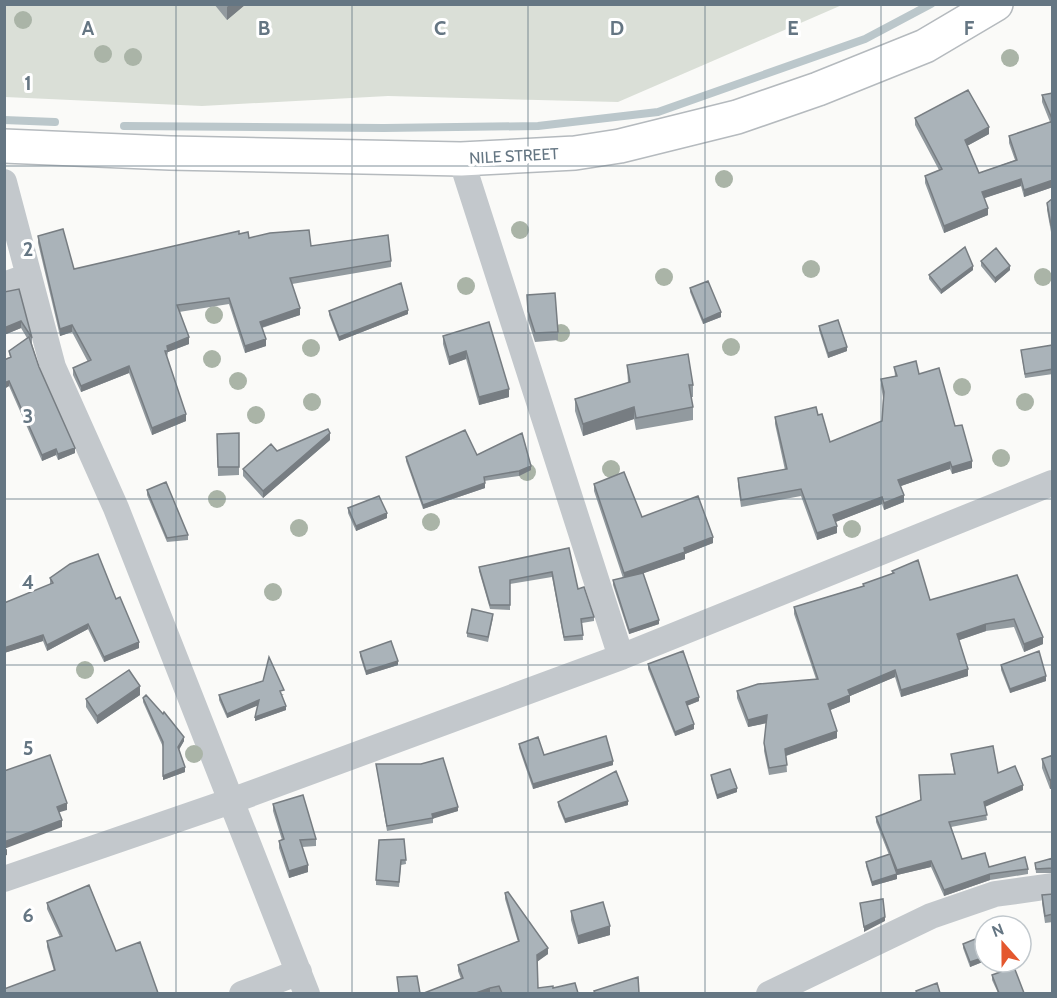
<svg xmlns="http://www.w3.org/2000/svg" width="1057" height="998" font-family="Cabin,sans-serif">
<rect width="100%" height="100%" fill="#fafaf8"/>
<path fill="#dadfd7" d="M5 5H842L618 102 388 96 202 106 5 97Z"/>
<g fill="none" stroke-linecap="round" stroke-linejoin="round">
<path stroke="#bbc7cb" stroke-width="8" d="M4 120 55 122
M124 126 384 128 538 126 658 112 865 39 931 4"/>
<g stroke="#b5babe" stroke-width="36">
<path id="major" d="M4 146 170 153 461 159 575 153 620 146 737 117 818 89 925 46 996 4"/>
</g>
<path stroke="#c3c8cc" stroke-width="26" d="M461 159 621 657
M4 182 53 367 116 508 307 994
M4 285 29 276
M4 879 231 801 621 657 1052 483
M242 994 299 972
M769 994 931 916 995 894 1052 886"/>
<use href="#major" stroke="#fff" stroke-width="33"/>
</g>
<g fill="#aab4a7">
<circle cx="23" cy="20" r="9"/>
<circle cx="103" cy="54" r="9"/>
<circle cx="133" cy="57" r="9"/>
<circle cx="1010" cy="58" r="9"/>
<circle cx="724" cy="179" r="9"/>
<circle cx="520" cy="230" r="9"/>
<circle cx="811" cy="269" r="9"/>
<circle cx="664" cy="277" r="9"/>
<circle cx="1043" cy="277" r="9"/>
<circle cx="466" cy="286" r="9"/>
<circle cx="214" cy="315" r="9"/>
<circle cx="561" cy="333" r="9"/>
<circle cx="731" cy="347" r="9"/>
<circle cx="311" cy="348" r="9"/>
<circle cx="212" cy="359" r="9"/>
<circle cx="238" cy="381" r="9"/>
<circle cx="962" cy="387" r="9"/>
<circle cx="312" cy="402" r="9"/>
<circle cx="1025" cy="402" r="9"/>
<circle cx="256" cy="415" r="9"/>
<circle cx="1001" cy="458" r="9"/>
<circle cx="611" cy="469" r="9"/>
<circle cx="527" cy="472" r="9"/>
<circle cx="217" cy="499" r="9"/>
<circle cx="431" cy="522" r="9"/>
<circle cx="299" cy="528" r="9"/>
<circle cx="852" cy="529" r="9"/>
<circle cx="273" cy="592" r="9"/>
<circle cx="85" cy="670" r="9"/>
<circle cx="194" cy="754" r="9"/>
</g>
<path fill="#929a9f" d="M214 4H246L227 20Z
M1053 93V187L1024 197 1021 186 984 198 988 215 944 233 925 183V176L939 170 915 125V118L989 134 967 146 979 173 1015 160 1009 143V136L1050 122 1042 102V95Z
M1053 198V231L1051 232 1047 210V203Z
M239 234 249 238 311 246 391 261V267L292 284 300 315 262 328 266 346 245 353 229 304 179 312 189 344 168 352 167 357 186 421 152 435 129 373 81 392 73 375V368L88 362 72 332 60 336 38 243V236L74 269Z
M981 261 1010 270 995 283 981 266Z
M973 270 941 294 929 279V275Z
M690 288 721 317 703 324 690 292Z
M4 292 32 338V344L39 367 75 453 58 460 56 455 42 461 9 386 4 389 10 358 9 351 27 338 21 328 4 335Z
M527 295 558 332V340L535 342 528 320Z
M329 311 408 314 339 341 329 315Z
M489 322 509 397 479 405 466 359 449 365 443 344V336Z
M819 326 847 351 828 358 819 330Z
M1053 345V374L1025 378 1021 350Z
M627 365 693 385V397H691L693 407V420L636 430 634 419 583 436 575 411V399L628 383Z
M894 367 919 374 955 426 972 468 952 474 950 469 901 486 904 502 884 510 882 504 835 522 837 533 817 540 801 496 741 507 738 485V478L785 470 775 424V417L818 415 830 442 882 421 883 398 881 386V379L895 376Z
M239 433V475L218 476 217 434Z
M330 440 263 498 243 476V469L277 451Z
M477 455 531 470 519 476 484 481 485 488 423 509 406 461V457Z
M594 484 642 517 713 543 685 554V559L643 573 659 624 629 634 613 585V580L623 578 594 491Z
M147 490 188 535V540L167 542 147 495Z
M348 508 387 518 356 531 348 513Z
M569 548 578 589 594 617V621L582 623 583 640 564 641 552 577 510 584V610L490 609 479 571V567Z
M892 571 930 600 1017 575 1043 644 1024 652 1014 627 986 631 959 640 968 676 901 697 895 677 850 696V702L830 710 837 738 786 756 787 772 769 775 764 751 766 723 748 727 737 698V691L816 679 794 614V607L863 586V584L892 574Z
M50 578 116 599 139 648 104 662 88 629 47 651 43 641 4 653 50 584Z
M493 618 488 642 467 637V633Z
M360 652 398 665 366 675 360 656Z
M648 664 699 701 687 706 694 729 675 736 648 669Z
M1001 665 1046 681 1010 693 1001 670Z
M284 694 282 695 286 710 255 721 258 705 227 718 219 700V695Z
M140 695 97 724 86 707V699Z
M143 698 184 741 179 750 185 772 163 780V747L143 702Z
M519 744 544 755 613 765 533 789 519 748Z
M951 754 998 773 1023 790 985 807 987 820 951 827 962 859 989 867 1028 869V874L990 880 944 896 931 867 897 875V879L872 886 866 866V862L889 855 876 822V817L920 800 954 774Z
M1053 755V788L1050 789 1042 768V759Z
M376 764 458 811 433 818V823L387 831Z
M711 775 737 792 717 799 711 779Z
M558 802 628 805 565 823 558 806Z
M273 804 316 839V846L302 847 308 872 289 878 279 848V841L282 840 273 811Z
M404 839 406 864 401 865 399 887 376 885V880Z
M1053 858V873H1036L1035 863Z
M505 893 548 954 537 961 538 988H553L578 993H500L499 992 491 993H424L461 979 458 971V965L518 942 505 899Z
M1053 894V922L1045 923 1042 903V895Z
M47 903 116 951 54 971 47 947V941L60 937 47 909Z
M571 911 610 935 578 944 571 920Z
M985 935V961L970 967 963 948V944Z
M992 975 1024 993H998L992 980Z"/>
<path fill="#777d82" d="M230 4H246L227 20V7Z
M989 127V134L965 147V140Z
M1021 179V186L982 199V192Z
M1053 180V187L1024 197V190Z
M988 208V215L944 233V226Z
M973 266V270L941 294V290Z
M1010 266V270L995 283V278Z
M300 308V315L260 328V322Z
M408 310V314L339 341V337Z
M721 312V317L703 324V320Z
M21 321V328L4 335V328Z
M72 325V332L60 336V329Z
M189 337V344L168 352 167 346Z
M266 339V346L245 353V346Z
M847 347V351L828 358V353Z
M466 351V359L449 365V357Z
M129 366V373L81 392V386Z
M9 381V386L4 389V383Z
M509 389V397L479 405V397Z
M634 407V419L583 436V424Z
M186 414V421L152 435V428Z
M330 433V440L263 498V491Z
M75 448V453L58 460V454Z
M56 449V455L42 461V455Z
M972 461V468L952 474V467Z
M950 462V469L898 487V480Z
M531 466V470L519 476V471Z
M485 483V488L423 509V505Z
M904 495V502L884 510V503Z
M882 497V504L833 523V515Z
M387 513V518L356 531V526Z
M837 526V533L817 540V533Z
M713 537V543L685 554V559L624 580V573Z
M659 620V624L629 634V630Z
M88 624V629L47 651V645Z
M986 624V631L957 641V634Z
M43 635V641L4 653V648Z
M1043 637V644L1024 652V644Z
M139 642V648L104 662V657Z
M398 661V665L366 675V671Z
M968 669V676L901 697V690Z
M895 670V677L850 696V702L828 711V704L848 690Z
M1046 676V681L1010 693V689Z
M140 686V695L97 724V716Z
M699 697V701L686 706V702Z
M259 700V705L227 718V714Z
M286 706V710L255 721V717Z
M767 715V723L748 727V720Z
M694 724V729L675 736V732Z
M837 731V738L785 756V749Z
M184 737V741L178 751V747Z
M613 761V765L533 789V784Z
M185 767V772L163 780V776Z
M1053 779V788L1050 789V780Z
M1023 785V790L984 807V802Z
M737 788V792L717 799V795Z
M628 801V805L565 823V819Z
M67 803V810L57 813V807Z
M458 807V811L432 819V814Z
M62 820V827L4 849V842Z
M7 849V855L4 856V850Z
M931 861V867L897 875V870Z
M308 865V872L289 878V871Z
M897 874V879L872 886V882Z
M990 874V880L944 896V890Z
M885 917V921L864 932V927Z
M610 926V935L578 944V936Z
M548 948V954L537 962V955Z
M985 957V961L970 967V962Z
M490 988V993H476Z"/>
<path fill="#aab3b9" stroke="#777d82" stroke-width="1.5" d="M968 90 989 127 965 140 979 173 1017 160 1009 136 1053 121V180L1024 190 1021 179 982 192 988 208 944 226 925 176 942 169 915 118Z
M1053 93V121L1042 95Z
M1053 198V224L1051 225 1047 203Z
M63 229 74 269 239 231V234L248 232 249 238 270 233 309 230 311 246 388 235 391 261 290 278 300 308 260 322 266 339 245 346 229 298 177 305 189 337 167 346 168 351H165L186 414 152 428 129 366 81 386 73 368 91 360 72 325 60 329 38 236Z
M965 247 973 266 941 290 929 275Z
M996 248 1010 266 995 278 981 261Z
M708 281 721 312 703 320 690 288Z
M401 283 408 310 339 337 329 311Z
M19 289 32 338 21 321 4 328V292Z
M555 293 558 332 535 333 528 311 527 295Z
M838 320 847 347 828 353 819 326Z
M489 322 509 389 479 397 466 351 449 357 443 336Z
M29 337 39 367 75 448 58 454 56 449 42 455 9 381 4 383V360L11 357 9 351Z
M1053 345V369L1025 374 1021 350Z
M688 354 693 385H689L693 407 636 418 634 407 583 424 575 399 630 382 627 365Z
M916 361 919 374 939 368 955 426 962 425 972 461 952 467 950 462 898 480 904 495 884 503 882 497 833 515 837 526 817 533 801 489 741 500 738 478 787 469 775 417 816 407 818 415 822 414 830 442 882 421 884 392 881 379 897 376 894 367Z
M328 429 330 433 263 491 243 469 271 444 277 451Z
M465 430 477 455 522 433 531 466 519 471 484 477 485 483 423 505 406 457Z
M239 433V467H218L217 434Z
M624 472 642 517 698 496 713 537 684 548 685 552 624 573 594 484Z
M166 482 188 535 167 538 147 490Z
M379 496 387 513 356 526 348 508Z
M569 548 578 589 584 587 594 617 581 619 583 635 564 637 552 572 510 580V605H490L479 567Z
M98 554 116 599 120 597 139 642 104 657 88 624 47 645 43 635 4 648V603L53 583 50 578 70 564Z
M918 560 930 600 1017 575 1043 637 1024 644 1014 619 986 624 957 634 968 669 901 690 895 670 848 690 850 695 828 704 837 731 785 749 787 765 769 768 764 743 767 715 748 720 737 691 758 684 818 679 794 607 864 586 863 584 894 573 892 571Z
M643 573 659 620 629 630 613 580Z
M472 609 493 614 488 637 467 633Z
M391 641 398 661 366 671 360 652Z
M683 651 699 697 686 702 694 724 675 732 648 664Z
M1039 651 1046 676 1010 689 1001 665Z
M269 657 284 690 280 691 286 706 255 717 259 700 227 714 219 695 263 681Z
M129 670 140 686 97 716 86 699Z
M146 695 163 714 164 712 184 737 178 747 185 767 163 776V742L143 698Z
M606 736 613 761 533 784 519 744 538 737 544 755Z
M993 746 998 773 1015 766 1023 785 984 802 987 815 949 822 962 859 985 853 989 867 1025 857 1028 869 990 874 944 890 931 861 897 870 876 817 921 800 919 775 955 774 951 754Z
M50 755 67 803 57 807 62 820 4 842V771Z
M1053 755V779L1050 780 1042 759Z
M443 758 458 807 432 814 433 818 387 826 376 764H421Z
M730 769 737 788 717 795 711 775Z
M616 771 628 801 565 819 558 802Z
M303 795 316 839 300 840 308 865 289 871 279 841 284 839 273 804Z
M404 839 406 860H401L399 882 376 880 379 840Z
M890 854 897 874 872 882 866 862Z
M1053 858V868L1036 869 1035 863Z
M89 885 116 951 140 942 158 993H4V989L55 970 47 941 62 936 47 903Z
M508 892 548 948 537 955 538 988 553 986V988L575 983 578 993H502L499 986 490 988 476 993H424L463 978 458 965 519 941 505 893Z
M1053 894V914L1045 916 1042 895Z
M883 899 885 917 864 927 860 903Z
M603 902 610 926 578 936 571 911Z
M985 935V957L970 962 963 944Z
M1014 967 1024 993H999L992 975Z
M417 976 420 993H399L397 977Z
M638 977 639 993H595L594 991Z
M937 983 940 993H917L916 991Z"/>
<path fill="none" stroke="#657683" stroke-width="1.5" stroke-opacity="0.55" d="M176 4V994M352 4V994M528 4V994M705 4V994M881 4V994M4 166H1052M4 333H1052M4 499H1052M4 665H1052M4 832H1052"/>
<g text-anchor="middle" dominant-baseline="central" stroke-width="6" stroke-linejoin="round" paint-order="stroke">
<g font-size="16" fill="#657683" stroke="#fff">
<text transform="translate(514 156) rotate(-3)">NILE STREET</text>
</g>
</g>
<g font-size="20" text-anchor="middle" font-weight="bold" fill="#657683" stroke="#fff" stroke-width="6" stroke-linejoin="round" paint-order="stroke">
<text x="88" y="35">A</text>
<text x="264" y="35">B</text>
<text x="440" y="35">C</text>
<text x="617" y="35">D</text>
<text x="793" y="35">E</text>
<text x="969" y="35">F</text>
<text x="28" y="90">1</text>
<text x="28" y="256">2</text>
<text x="28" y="423">3</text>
<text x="28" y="589">4</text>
<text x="28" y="755">5</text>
<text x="28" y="922">6</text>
</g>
<rect width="1057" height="998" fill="none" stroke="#657683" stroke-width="12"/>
<g transform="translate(1003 944) rotate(339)"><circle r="28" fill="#ffffff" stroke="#c1c8cd" stroke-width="1.5"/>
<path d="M0-4.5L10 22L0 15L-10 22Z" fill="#e4572e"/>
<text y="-9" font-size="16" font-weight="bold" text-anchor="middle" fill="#657683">N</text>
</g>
</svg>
